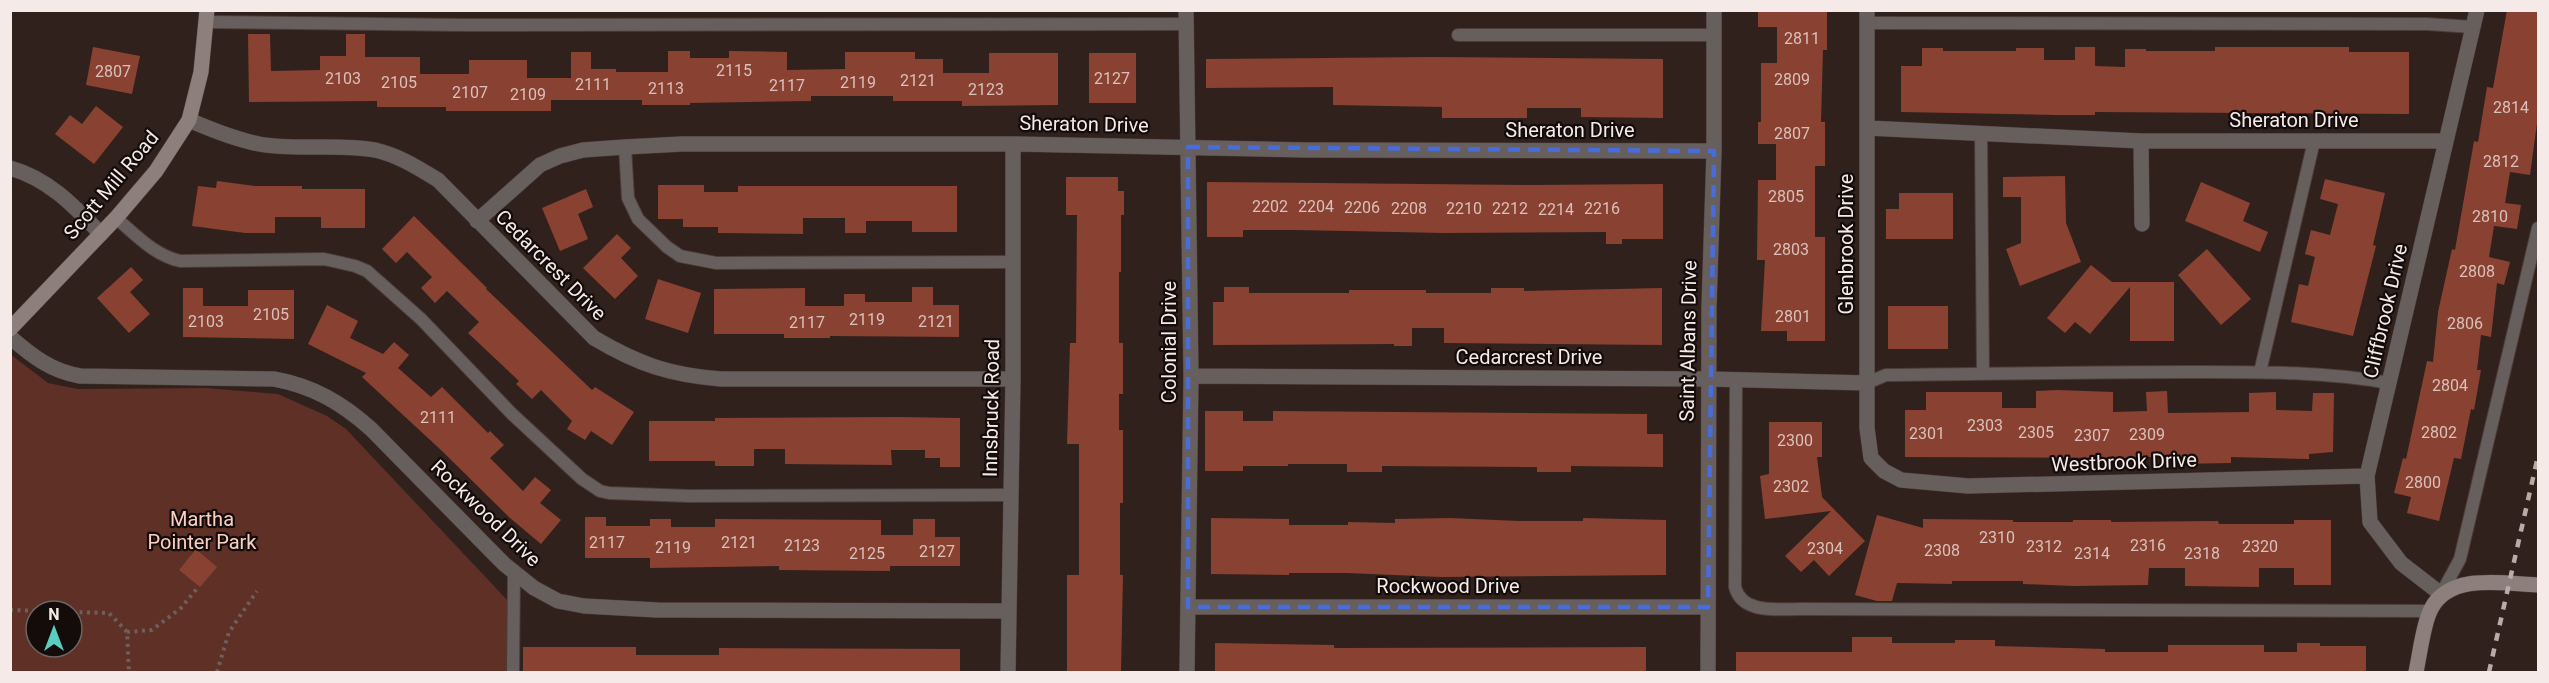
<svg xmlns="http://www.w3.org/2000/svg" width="2549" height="683" font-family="Roboto,sans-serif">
<rect width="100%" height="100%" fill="#30211d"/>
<path fill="#5e3026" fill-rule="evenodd" d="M10 354 48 383 78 389 207 388 278 394 327 416 346 429 512 605 511 672H11ZM36 611H72V647H36Z"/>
<path fill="#894132" d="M1758 10H1827V50H1823L1821 122H1825V166H1815V237H1825V341H1787V331H1761L1765 260H1757L1758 180H1776V144H1758V122H1761V63H1777V27H1758Z
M2507 10H2538V116L2530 175 2510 172 2505 203 2521 205 2517 229 2494 226 2489 257 2510 262 2504 285 2497 283 2491 337 2481 335 2477 370H2481L2474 410 2471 409 2461 459 2454 458 2439 521 2407 513 2411 497 2394 493 2403 458 2406 459 2427 361 2433 362 2438 312 2452 249 2455 250 2474 141 2478 142 2487 87 2493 88Z
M248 34H270L271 71 320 70V56H346V34H365V57H420V74H469V60H527V78H571V52H591V69H616V72H668V51H690V58H729V51L787 52V70L845 69V52H915V59H943V73H989V53H1058V105L962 106V101H893V96H811V101L690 103V105H642V100H551V111H446V107H377V101L249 102Z
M93 47 140 56 132 94 86 85Z
M2075 47H2095V66L2125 67V49H2146V51H2215V47H2349V52H2409V114L2095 112V115H2055L1901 112V66H1922V48H1943V51H2016V48H2044V60H2075Z
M1089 53H1136V103H1089Z
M1433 57 1663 59V118L1581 117V108H1527V118H1442V107L1333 105V87L1206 88V59Z
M96 106 123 127 94 164 55 134 70 115 82 124Z
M2065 176 2066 223 2081 262 2020 286 2006 249 2021 243V197H2003V177Z
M1066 177H1118V191H1124V215H1121V272H1119V343H1123V394H1119V430H1123V503H1120V575H1123L1121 672H1067V575H1079V444H1067L1070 343H1076L1077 215H1066Z
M2325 179 2385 193 2373 245 2376 246 2353 336 2291 322 2299 284 2308 286 2315 257 2305 254 2311 230 2330 235 2338 204 2320 199Z
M217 181 255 186H302V189H365V228H321V217H275V233H245L192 226 198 186 216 188Z
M1207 182 1530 185 1663 184V239H1622V244H1606V232L1444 233 1296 230H1243V237H1207Z
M2201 182 2250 203 2243 221 2268 232 2260 252 2185 221Z
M658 185H704V192H738V186H957V232H912V221H866V233H845V218H803V234L718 233V227H683V219H658Z
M586 189 593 207 578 214 588 239 560 251 542 208Z
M1899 193H1953V239H1886V209H1899Z
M414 216 487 288 486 289 592 390 595 387 634 412 612 445 591 431 585 440 567 429 572 421 541 390 532 399 516 384 519 381 468 333 479 322 447 291 435 303 421 288 432 277 407 252 396 263 382 249Z
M617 234 631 248 621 258 638 276 615 299 583 268Z
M2207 249 2251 299 2221 325 2178 275Z
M2091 265 2112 282H2174V341H2130V287L2090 334 2075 322 2065 333 2047 318Z
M131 267 143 280 130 292 150 314 129 333 97 298Z
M658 279 701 293 688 333 645 319Z
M912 287H933V305H959V337L830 336V338H784V334H714V289L805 288V306H844V294H865V302H912Z
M1224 287H1249V293H1349V290H1426V293H1491V288H1524V291L1662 288V345L1444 343V328H1412V346H1394V344L1213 345V302H1224Z
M183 288H203V306H248V290H294V339L183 337Z
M327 305 358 321 350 338 383 354 394 342 409 355 398 368 431 397 442 387 488 433 490 431 504 445 490 458 523 491 535 477 551 490 540 503 561 520 541 544 510 518 442 451 362 377 366 373 308 344Z
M1888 306H1948V349H1888Z
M2058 390 2113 392V412L2147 411 2146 392 2167 391 2168 413 2249 412V393L2276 392V410L2312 411 2313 393H2334L2333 452 2309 454V459L2231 457V463L2179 464V456L2127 458 1905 457V410H1926V392H2002V408H2036V391Z
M1205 411H1243V421H1273V411L1647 414V434H1663V467L1571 466V472H1537V467L1382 466V472H1347V464H1288V466H1243V471H1205Z
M899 417 960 418V467H940V458H925V450H891L892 465 785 464V449H754V466H715V461H649V421H715V418Z
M1769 422H1822V457H1817L1822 497 1865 541 1829 576 1814 560 1801 572 1785 556 1831 511 1765 519 1760 476 1769 474Z
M1877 515 1923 528V519L2013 520V522H2073V520H2111V522L2218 521 2219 524H2294V520H2331V585H2294V568H2259V587L2185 586V568H2149L2148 585 2073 586 2023 584V581H1952V584L1897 583 1892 601H1877L1855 595Z
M585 517H606V526H650V519H671V527H715V519L881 520V535H913V519H935V537H960V566H890V571L779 570V566L650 568V558H585Z
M1211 518 1289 519V525H1348V522L1395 523V519L1450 518 1519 521H1583V518L1666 520V575L1441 577 1347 573H1289V575L1211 574Z
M196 549 217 567 200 587 179 570Z
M1852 637H1892V643H1955V640H1995V646L2105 649V652H2168V645H2264V652H2297V643H2320V646H2366V672H1736V652H1852Z
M1215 643 1334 645V648L1646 647V672H1215Z
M523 647H636V655H719V648L960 649V672H523Z"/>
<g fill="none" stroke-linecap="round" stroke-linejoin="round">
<g stroke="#4c3d39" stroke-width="14">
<path id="lane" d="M207 22 464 25 1187 24
M1867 23 2427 24 2473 27
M1458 35H1714
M1981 133 1983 374
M625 147 628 198 638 219 667 247 680 256 716 263 1013 262
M116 218C136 235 154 255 180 261L324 259 355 266 367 271 421 319 512 414 582 479 600 491 609 493 689 496 1010 495
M2260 372 2314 141
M1736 380 1735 587C1742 614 1777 609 1800 609L2430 611
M1867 383 1886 375C1986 374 2085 372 2184 372 2253 372 2322 371 2389 383
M2441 594 2460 559 2538 228
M513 672 514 572"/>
</g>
<g stroke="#4c3d39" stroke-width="16">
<path id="street" d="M1186 10 1191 376 1187 672
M1867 10V428L1871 458 1884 471 1901 480 1968 486 2367 476
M189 120C212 130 234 139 259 144 297 151 337 143 375 150 398 155 418 168 438 180L594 338C638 364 669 375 721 379H1013
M1867 128 2141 141H2446
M2141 141 2142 224
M10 168C49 179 74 206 101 234
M477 221 540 165 560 156 583 150 625 147 682 144H1013L1307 150 1714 151
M10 337C32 356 51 371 80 376L274 379C313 386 342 403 371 429L504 564 534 588 558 601 584 606 657 610 1008 611
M1191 376 1708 379 1867 383
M2441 594 2401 563 2370 522 2367 476 2477 10
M1188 607H1708
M1008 672 1013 379V144
M1708 672 1709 307 1714 151V10"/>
</g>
<g stroke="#4c3d39" stroke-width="16">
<path id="secondary" d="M10 329 116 218 156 171 189 120 201 72 207 10
M2416 672C2420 654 2423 624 2431 609 2450 572 2504 584 2538 585"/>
</g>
<path stroke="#6d5f5c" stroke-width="4" stroke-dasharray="3 4.5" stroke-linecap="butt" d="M10 610 44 611
M72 612 109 613 127 632 129 672
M127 632 152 630 181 608 199 586
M217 672 229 632 257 591"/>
<use href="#lane" stroke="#675f5d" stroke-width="12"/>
<use href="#street" stroke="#675f5d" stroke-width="15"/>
<use href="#secondary" stroke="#8c7f7c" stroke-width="15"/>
<path stroke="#b8aba9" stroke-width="4.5" stroke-dasharray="8 8" stroke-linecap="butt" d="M2489 672 2538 456"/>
</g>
<path fill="none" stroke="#486ddb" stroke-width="4.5" stroke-dasharray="12 8" stroke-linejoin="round" d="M1188 147 1714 151 1708 607H1188Z"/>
<g text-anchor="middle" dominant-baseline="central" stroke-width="4.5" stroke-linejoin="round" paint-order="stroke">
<g font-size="16" fill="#dac0ba">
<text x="1802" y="38">2811</text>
<text x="734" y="70">2115</text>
<text x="113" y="71">2807</text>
<text x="343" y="78">2103</text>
<text x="1112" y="78">2127</text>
<text x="1792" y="79">2809</text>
<text x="918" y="80">2121</text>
<text x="399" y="82">2105</text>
<text x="858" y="82">2119</text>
<text x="593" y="84">2111</text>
<text x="787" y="85">2117</text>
<text x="666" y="88">2113</text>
<text x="986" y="89">2123</text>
<text x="470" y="92">2107</text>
<text x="528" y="94">2109</text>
<text x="2511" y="107">2814</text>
<text x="1792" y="133">2807</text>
<text x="2501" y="161">2812</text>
<text x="1786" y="196">2805</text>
<text x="1270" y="206">2202</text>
<text x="1316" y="206">2204</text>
<text x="1362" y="207">2206</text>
<text x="1409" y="208">2208</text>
<text x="1464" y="208">2210</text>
<text x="1510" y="208">2212</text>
<text x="1602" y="208">2216</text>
<text x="1556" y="209">2214</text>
<text x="2490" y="216">2810</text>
<text x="1791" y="249">2803</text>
<text x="2477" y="271">2808</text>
<text x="271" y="314">2105</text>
<text x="1793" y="316">2801</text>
<text x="867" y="319">2119</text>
<text x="206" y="321">2103</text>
<text x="936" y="321">2121</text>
<text x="807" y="322">2117</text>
<text x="2465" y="323">2806</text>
<text x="2450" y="385">2804</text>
<text x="438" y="417">2111</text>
<text x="1985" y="425">2303</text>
<text x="2036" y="432">2305</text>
<text x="2439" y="432">2802</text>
<text x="1927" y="433">2301</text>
<text x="2147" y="434">2309</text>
<text x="2092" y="435">2307</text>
<text x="1795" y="440">2300</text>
<text x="2423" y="482">2800</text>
<text x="1791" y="486">2302</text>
<text x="1997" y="537">2310</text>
<text x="607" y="542">2117</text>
<text x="739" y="542">2121</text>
<text x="802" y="545">2123</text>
<text x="2148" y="545">2316</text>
<text x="2044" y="546">2312</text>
<text x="2260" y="546">2320</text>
<text x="673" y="547">2119</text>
<text x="1825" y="548">2304</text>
<text x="1942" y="550">2308</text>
<text x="937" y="551">2127</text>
<text x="867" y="553">2125</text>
<text x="2092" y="553">2314</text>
<text x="2202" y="553">2318</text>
</g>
<g font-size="20" fill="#f5eae8" stroke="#130c0b">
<text x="2294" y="120">Sheraton Drive</text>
<text transform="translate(1084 124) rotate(1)">Sheraton Drive</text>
<text x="1570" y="130">Sheraton Drive</text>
<text transform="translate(111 185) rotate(-50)">Scott Mill Road</text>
<text transform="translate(1846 244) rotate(-90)">Glenbrook Drive</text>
<text transform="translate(551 265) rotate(45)">Cedarcrest Drive</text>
<text transform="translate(2385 311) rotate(-77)">Cliffbrook Drive</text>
<text transform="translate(1688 341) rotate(-89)">Saint Albans Drive</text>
<text transform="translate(1169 342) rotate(-90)">Colonial Drive</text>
<text x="1529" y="357">Cedarcrest Drive</text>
<text transform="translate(991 408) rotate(-89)">Innsbruck Road</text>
<text transform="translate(2124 462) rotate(-2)">Westbrook Drive</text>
<text transform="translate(486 513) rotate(44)">Rockwood Drive</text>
<text x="1448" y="586">Rockwood Drive</text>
</g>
<g font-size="20" fill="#fccfc5" stroke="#130c0b">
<text x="202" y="519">Martha<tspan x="202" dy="23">Pointer Park</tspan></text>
</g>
</g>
<rect width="2549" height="683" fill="none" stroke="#f5eae8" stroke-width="24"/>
<g transform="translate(54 629)"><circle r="28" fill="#130c0b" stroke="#6d6563" stroke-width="1.5"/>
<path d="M0-4.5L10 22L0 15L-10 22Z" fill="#5acebe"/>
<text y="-9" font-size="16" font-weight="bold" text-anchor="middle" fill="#f5eae8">N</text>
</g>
</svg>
